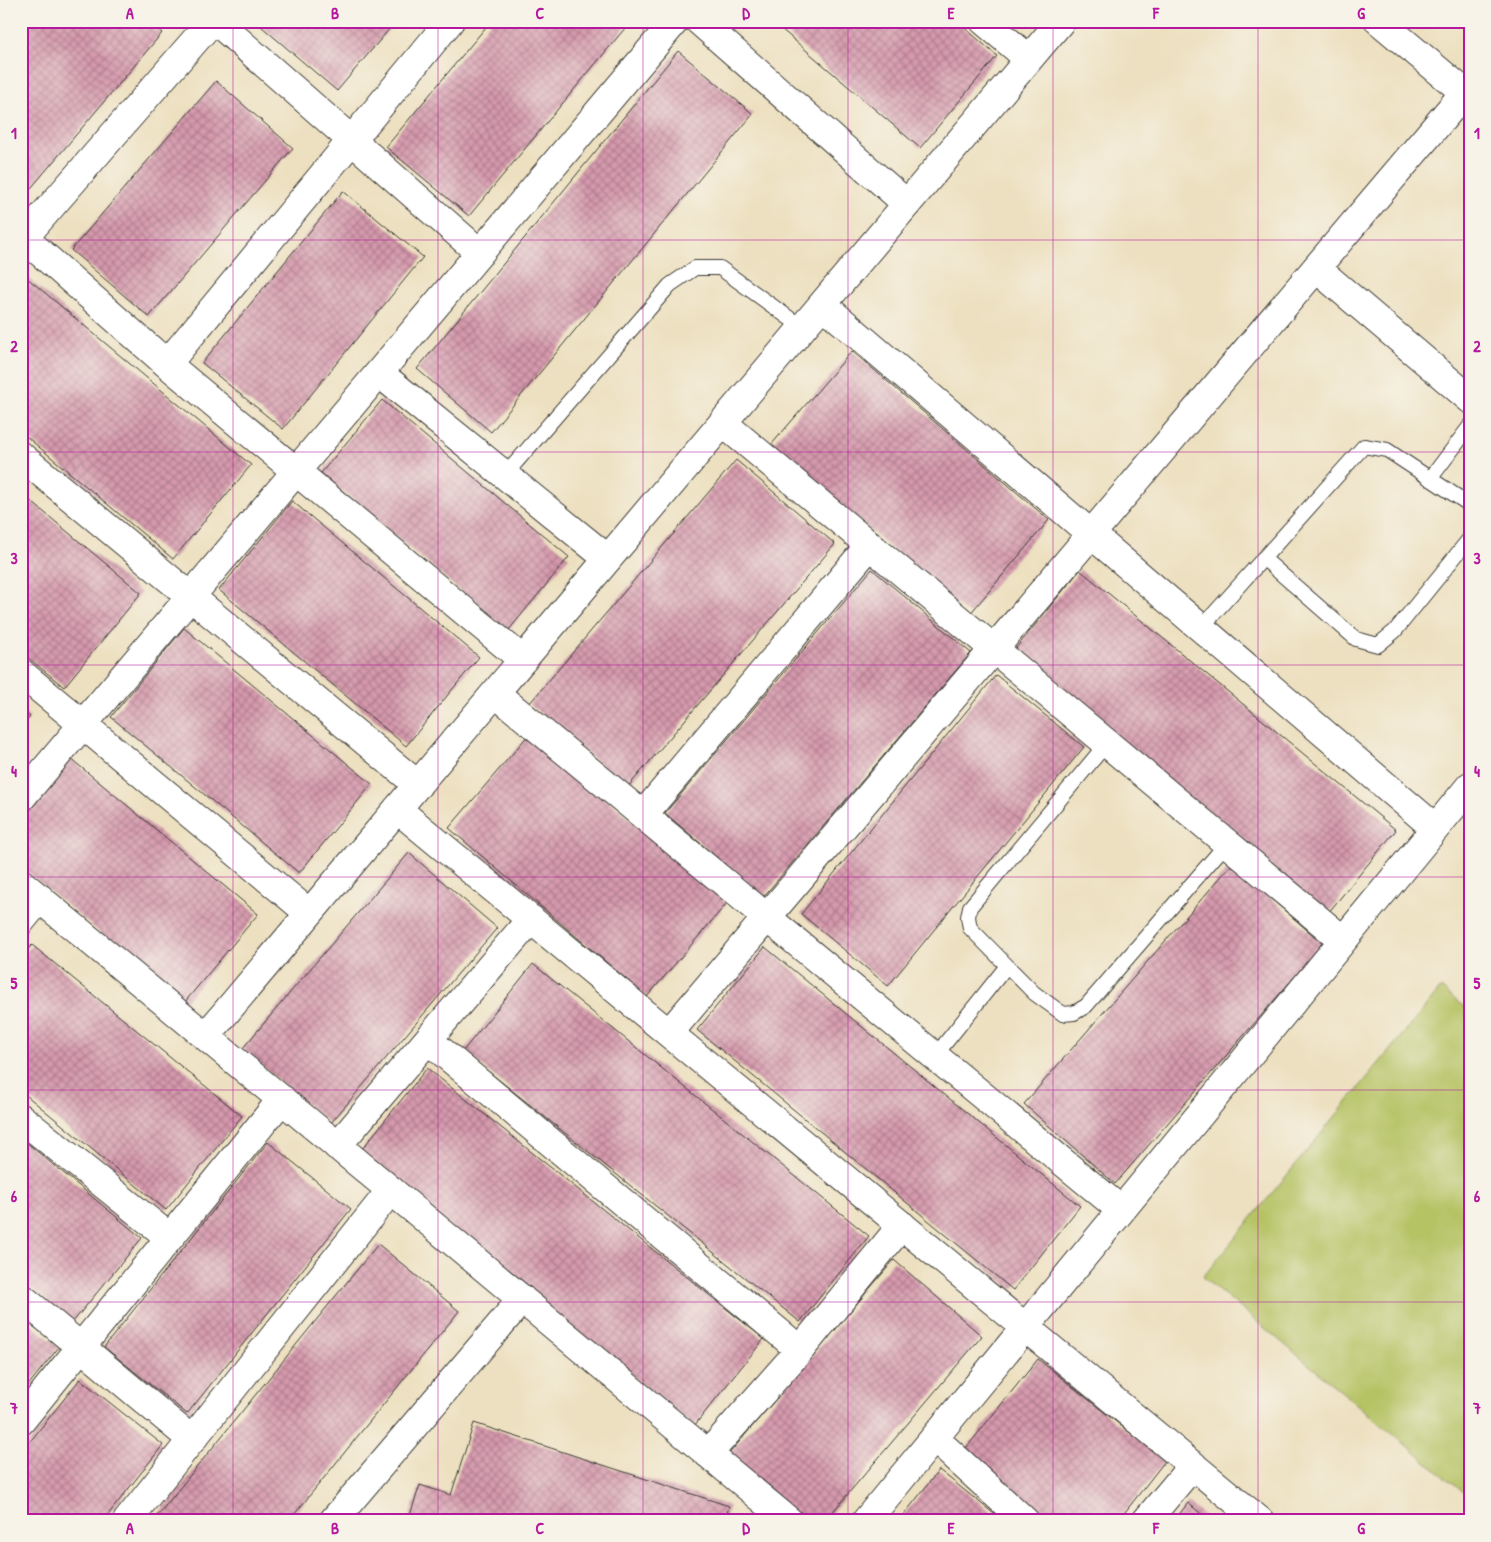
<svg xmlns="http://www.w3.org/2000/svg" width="1491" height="1542" font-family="'Patrick Hand',sans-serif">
<defs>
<pattern id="building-cross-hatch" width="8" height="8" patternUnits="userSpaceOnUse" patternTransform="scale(1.25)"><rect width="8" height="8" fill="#d699ad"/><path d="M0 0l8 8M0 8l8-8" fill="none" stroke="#ad7c8c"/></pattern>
</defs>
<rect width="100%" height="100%" fill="#f7f3e8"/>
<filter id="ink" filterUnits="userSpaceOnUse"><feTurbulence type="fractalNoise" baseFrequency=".02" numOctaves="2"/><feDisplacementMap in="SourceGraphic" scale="10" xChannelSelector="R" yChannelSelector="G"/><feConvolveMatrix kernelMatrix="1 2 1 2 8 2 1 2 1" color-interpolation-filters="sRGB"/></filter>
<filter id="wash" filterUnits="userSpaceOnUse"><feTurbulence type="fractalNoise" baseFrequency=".0096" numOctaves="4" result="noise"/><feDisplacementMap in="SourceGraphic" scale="20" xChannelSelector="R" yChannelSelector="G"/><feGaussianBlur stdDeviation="1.12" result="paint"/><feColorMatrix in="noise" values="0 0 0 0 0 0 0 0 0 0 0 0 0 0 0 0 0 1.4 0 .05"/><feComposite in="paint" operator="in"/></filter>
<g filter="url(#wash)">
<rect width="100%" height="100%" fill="#ede0c0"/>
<path fill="#b6c365" stroke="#697040" d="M1441 988 1470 1012V1498L1203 1277Z"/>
<g id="blocks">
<path fill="url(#building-cross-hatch)" d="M21 21H148L162 33 21 200Z
M255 21H396L337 91Z
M491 21H631L469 216 386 147Z
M772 21H957L997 56 920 148Z
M678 51 753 114 491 432 417 369Z
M216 81 293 148 149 317 71 250Z
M343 191 423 257 283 429 202 363Z
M26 277 251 465 173 559 21 432V282Z
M852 351 1049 520 969 615 771 445Z
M382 400 569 557 508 631 321 473Z
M736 460 835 544 627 788 529 704Z
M21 493 141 593 64 687 21 652Z
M292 501 479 657 406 746 219 590Z
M872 569 971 653 763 897 665 813Z
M1080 570 1396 830 1328 913 1012 653Z
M184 628 372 784 299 873 111 717Z
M996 675 1084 747 888 986 801 914Z
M21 710 30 717 21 728Z
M530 733 727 903 647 997 449 828Z
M70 758 258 914 184 1003 21 867V817Z
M409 853 497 928 330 1124 242 1049Z
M1232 864 1323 944 1115 1184 1024 1104Z
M32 945 242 1116 166 1210 21 1091V958Z
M765 947 1080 1206 1013 1290 697 1030Z
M533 964 869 1236 800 1322 463 1051Z
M427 1068 764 1339 694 1426 358 1154Z
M21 1138 142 1238 72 1323 21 1280Z
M268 1142 351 1209 187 1414 104 1347Z
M378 1244 459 1311 289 1521H153Z
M894 1260 982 1336 825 1521H803L727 1456Z
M21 1316 59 1347 21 1394Z
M1038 1359 1165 1461 1118 1521H1045L962 1453Z
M80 1379 163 1445 103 1521H21V1453Z
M474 1423 729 1506 725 1521H408L420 1485 451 1495Z
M939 1470 1003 1521H899Z
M1188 1503 1210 1521H1174Z"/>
</g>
</g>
<g filter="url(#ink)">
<use href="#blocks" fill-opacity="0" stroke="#3b3935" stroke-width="1"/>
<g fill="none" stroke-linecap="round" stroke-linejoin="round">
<g stroke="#3b3935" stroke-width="16">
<path id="lane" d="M505 475 670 285 695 268H720L803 328
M1430 479 1470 426
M1263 558 1356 639 1378 645 1395 631 1470 538
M1201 628 1364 446 1387 450 1470 505
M1107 743 970 907 968 917 970 928 1034 993 1063 1014 1074 1013 1086 1006 1227 843
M935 1056 1006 967"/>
</g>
<g stroke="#3b3935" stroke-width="30">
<path id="street" d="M216 21 480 253
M699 21 907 204
M984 21 1029 59
M24 238 167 364 523 660
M21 241 212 21
M1316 268 1470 399
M823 305 1435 828
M167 364 450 21
M379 373 608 559
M723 423 1343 940
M21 456 418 785
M21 673 309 913
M495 693 1121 1210
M21 798 675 21
M397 809 1260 1521
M643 815 869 546
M21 883 789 1521
M21 921 40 898
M669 1033 1465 92
M206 1036 1061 21
M428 1040 800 1350
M21 1118 169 1237
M337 1146 531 919
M21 1297 192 1440
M21 1421 282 1099
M934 1438 1025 1521
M708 1454 800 1350 902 1225
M127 1521 391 1190
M333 1521 522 1299
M866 1521 1470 786
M1146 1521 1193 1465"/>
</g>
<g stroke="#3b3935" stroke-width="30">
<path id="secondary" d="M1379 21 1470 97"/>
</g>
<use href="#lane" stroke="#fff" stroke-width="14"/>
<use href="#street" stroke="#fff" stroke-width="28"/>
<use href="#secondary" stroke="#fff" stroke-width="28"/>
</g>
</g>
<path fill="none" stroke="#b5179e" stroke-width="1" stroke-opacity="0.55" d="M233 21V1521M438 21V1521M643 21V1521M848 21V1521M1053 21V1521M1258 21V1521M21 240H1470M21 452H1470M21 665H1470M21 877H1470M21 1090H1470M21 1302H1470"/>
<rect width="1491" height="1542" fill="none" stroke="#f7f3e8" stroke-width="55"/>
<rect x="28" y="28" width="1436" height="1486" fill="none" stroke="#b5179e" stroke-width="2"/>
<g font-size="16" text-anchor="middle" font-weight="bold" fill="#b5179e">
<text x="130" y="19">A</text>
<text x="335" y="19">B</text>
<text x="540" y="19">C</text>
<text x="746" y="19">D</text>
<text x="951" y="19">E</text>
<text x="1156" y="19">F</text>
<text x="1361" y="19">G</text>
<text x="14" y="139">1</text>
<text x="1477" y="139">1</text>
<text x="14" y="352">2</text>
<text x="1477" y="352">2</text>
<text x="14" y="564">3</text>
<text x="1477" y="564">3</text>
<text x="14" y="777">4</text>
<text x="1477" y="777">4</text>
<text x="14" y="989">5</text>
<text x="1477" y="989">5</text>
<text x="14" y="1202">6</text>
<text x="1477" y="1202">6</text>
<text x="14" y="1414">7</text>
<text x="1477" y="1414">7</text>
<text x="130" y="1534">A</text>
<text x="335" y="1534">B</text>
<text x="540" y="1534">C</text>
<text x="746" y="1534">D</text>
<text x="951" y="1534">E</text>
<text x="1156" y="1534">F</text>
<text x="1361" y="1534">G</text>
</g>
</svg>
